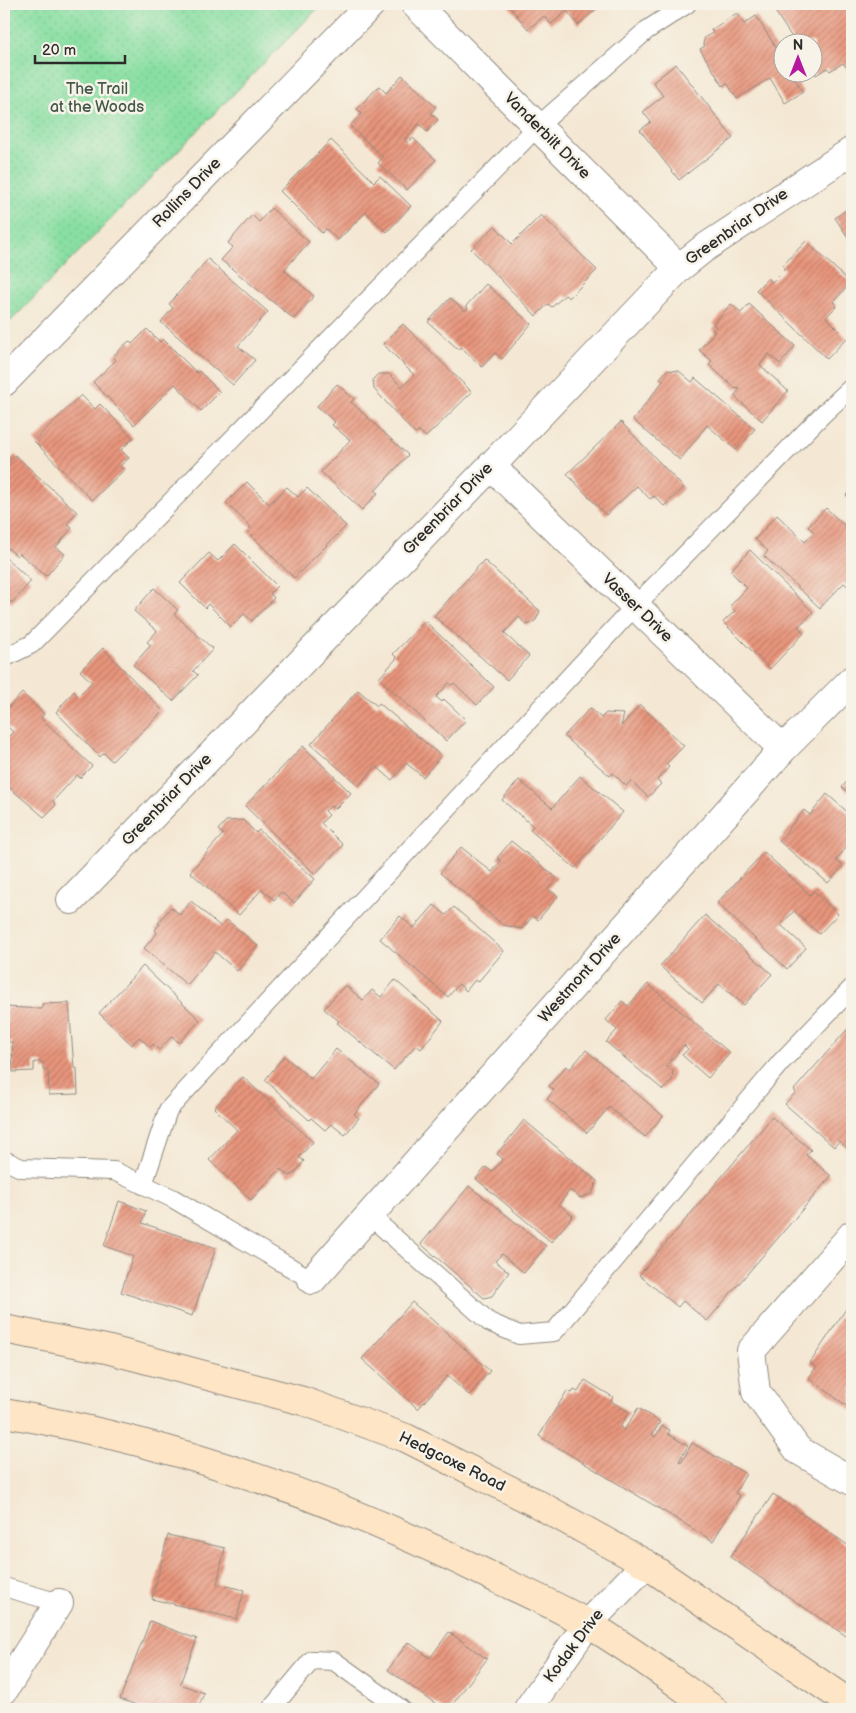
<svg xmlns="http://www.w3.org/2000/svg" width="856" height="1713" font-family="'Balsamiq Sans',sans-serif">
<defs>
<pattern id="park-dots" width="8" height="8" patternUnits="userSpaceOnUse" patternTransform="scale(1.25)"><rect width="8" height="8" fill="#89dfa3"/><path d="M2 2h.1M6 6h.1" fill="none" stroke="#76c08c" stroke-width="1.8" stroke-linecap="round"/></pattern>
<pattern id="building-hatch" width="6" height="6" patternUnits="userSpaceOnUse" patternTransform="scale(1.25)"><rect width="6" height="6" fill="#e8957c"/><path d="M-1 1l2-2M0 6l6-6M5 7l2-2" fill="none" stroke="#bc7a66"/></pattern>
</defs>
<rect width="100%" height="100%" fill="#f7f3e8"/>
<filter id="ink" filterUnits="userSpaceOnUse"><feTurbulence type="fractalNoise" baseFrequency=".02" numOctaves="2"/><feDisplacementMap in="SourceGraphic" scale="10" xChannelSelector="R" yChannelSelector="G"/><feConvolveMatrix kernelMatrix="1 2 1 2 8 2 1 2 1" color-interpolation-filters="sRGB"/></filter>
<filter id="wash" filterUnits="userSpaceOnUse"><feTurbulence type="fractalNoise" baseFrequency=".0096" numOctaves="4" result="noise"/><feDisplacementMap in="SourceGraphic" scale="20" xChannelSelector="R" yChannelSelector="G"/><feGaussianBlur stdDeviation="1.12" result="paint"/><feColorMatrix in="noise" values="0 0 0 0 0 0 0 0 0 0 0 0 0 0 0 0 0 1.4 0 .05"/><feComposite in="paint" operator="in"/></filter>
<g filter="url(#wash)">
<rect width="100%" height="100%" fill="#f4e8d4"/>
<path fill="url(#park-dots)" stroke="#5a8567" d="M4 4H322L4 328Z"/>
<g id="blocks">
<path fill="url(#building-hatch)" d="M507 4H597L600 6 578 25 567 11 551 24 544 16 528 29Z
M775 4H810L811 6 814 4H852V64L847 68 843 63 830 71 827 68 816 75 814 72V42H795L774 10 777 8Z
M737 13 744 24 756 16 784 60V72H791L803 92 785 103 770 78 737 99 727 83 723 86 700 49 705 46 703 43 705 37 713 33 711 30Z
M676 64 733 138 679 180 640 130 651 122 643 112 663 96 653 82Z
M402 75 436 107 431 113 438 120 427 132 419 124 404 139 408 143 413 138 436 160 407 190 378 163 383 157 350 126 362 113 357 109 379 86 386 93Z
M331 140 374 182 380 176 411 206 387 232 366 212 338 240 326 229 322 233 280 191Z
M852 205V243L835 218Z
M271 208 309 242 284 270 314 296 294 319 221 260 233 247 228 243 252 215 259 222Z
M541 215 597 270 569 298 565 295 552 307 548 304 536 316 471 249 495 226 512 244Z
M806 241 851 283 833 302 837 306 826 317 847 338 827 359 756 290 768 278 772 282 785 269 782 266Z
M208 259 268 312 238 346 255 360 233 385 161 322 173 308 169 304Z
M486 284 531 324 502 359 495 353 482 367 461 347 458 349 428 322 450 298 465 311 468 308 466 306Z
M731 304 741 313 749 304 795 346 780 364 769 354 760 365 788 391 762 421 734 396 740 389 738 387 736 389 709 365 712 361 699 350 715 332 712 330 716 326 713 324Z
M403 324 472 392 426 437 419 431 415 434 374 389 373 379 378 374H389L402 387 414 375 383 344Z
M147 329 160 342 163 339 197 373 199 371 220 392 201 411 175 384 134 425 93 382 116 360 113 356 129 341 132 344Z
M667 370 679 371 692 382 695 378 755 429 736 450 707 425 680 460 633 420 663 381 660 378Z
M337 384 354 399 351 402 408 455 375 491 378 493 362 510 321 472 350 440 332 425 335 422 317 406Z
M81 395 95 409 100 404 133 438 121 450 129 458 120 466 124 470 92 500 34 441Z
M621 422 684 488 664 506 654 496 650 499 637 486 606 515 567 474Z
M15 455 77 512 67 524 72 528 56 547 65 554 46 576 19 553 17 556 4 545V468Z
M247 482 269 504 287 487 298 497 307 488 346 526 294 578 247 531 251 527 226 503Z
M852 489V502L846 495Z
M826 508 852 533V588L851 589 844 583 820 608 764 556 768 551 755 539 777 515 805 542 814 532 808 527Z
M235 544 277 586 270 593 274 598 252 621 244 614 231 627 208 604 205 608 180 583 209 553 218 561Z
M750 550 813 612 798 627 804 633 770 669 723 622 735 611 730 606 747 588 730 571Z
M4 556 31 581 12 603 4 595Z
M484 560 540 611 536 620 530 624 526 625 519 617 504 633 529 656 507 680 434 616Z
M154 588 178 610 174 614 213 649 193 671 198 675 173 701 133 665 151 645 147 642 157 631 134 611Z
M425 621 494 687 477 705 454 683 452 685 449 683 436 697 442 702 444 699 466 720 446 741 379 678 397 658 393 654Z
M103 648 163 711 112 761 104 753 100 757 56 712 74 691 78 696 92 682 80 671Z
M358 690 377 706 379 703 441 756 423 777 406 763 392 780 376 766 359 786 311 744Z
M22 693 44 714 41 718 92 766 80 778 77 775 53 801 56 805 44 817 4 783V741L13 732 4 723V712Z
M640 705 684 746 666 764 669 767 657 780 661 784 648 797 631 781 626 786 613 773 610 776 564 736 590 708 601 718 606 713 624 714 621 726Z
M303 746 351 793 335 809 331 806 325 811 329 815 321 823 343 845 315 874 245 806Z
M580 776 623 812 575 868 530 830 533 826 502 800 519 780 552 808Z
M852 776V796L842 787Z
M827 794 852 816V853L846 848 836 860 843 866 828 883 779 841 804 810 810 815Z
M243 820 256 833 259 830 315 879 294 903 281 892 274 900 262 889 239 915 190 872 223 834 218 830 226 821Z
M511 841 557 878 548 889 558 896 538 920 533 916 522 929 503 925 440 873 461 847 492 872 501 861 497 858Z
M764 852 810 895 814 891 838 914 819 934 794 911 781 925 806 948 787 969 717 903Z
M191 901 221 927 227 920 258 946 237 971 215 952 187 985 144 948 157 933 155 930 160 924 158 923 171 907 180 915Z
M434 905 446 915 454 907 504 951 478 982 475 980 466 991 459 984 448 997 380 939 400 916 414 928Z
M705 915 772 974 744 1005 719 984 702 1003 660 966Z
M143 966 200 1020 179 1043 172 1036 159 1050 153 1044 150 1047 139 1037 132 1045 99 1013Z
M395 980 443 1021 421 1049 416 1045 394 1070 337 1023 339 1021 324 1009 345 985 363 1000 372 990 381 997Z
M648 984 730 1053 708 1078 682 1055 688 1049 684 1045 666 1066 673 1071 672 1080 663 1090 606 1042 617 1030 606 1020 622 1001 628 1006Z
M69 1003 74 1068H77L78 1094 49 1095 48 1070H43V1062H34V1071L13 1072 12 1042H8L6 1007 42 1009V1004Z
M852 1024V1148L850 1151 839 1141 834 1147 785 1104 796 1092 794 1090Z
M336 1049 379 1084 354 1114 359 1118 345 1135 331 1124 325 1130 311 1118 309 1120 265 1080 284 1056 311 1079Z
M586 1050 663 1116 645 1137 609 1107 587 1133 547 1099 554 1090 549 1086 566 1066 570 1069Z
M243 1077 313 1142 299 1157 304 1161 295 1173 289 1176 280 1169 251 1200 209 1160 237 1130 214 1108Z
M772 1117 811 1150 806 1155 831 1176 707 1321 683 1301 678 1307 639 1275Z
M524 1120 597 1181 592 1194 580 1198 570 1190 559 1204 573 1216 551 1242 476 1179 486 1167 492 1172 503 1159 497 1154Z
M469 1186 546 1246 524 1273 502 1254 495 1261 509 1272 492 1296 484 1298 421 1244Z
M119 1201 146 1211 142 1223 216 1248 192 1316 121 1292 133 1256 104 1246Z
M412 1302 490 1371 469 1395 447 1376 418 1409 362 1359Z
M846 1309 852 1313V1410L809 1378 816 1367 810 1363Z
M585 1380 613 1397 611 1401 629 1412 620 1427 624 1430 638 1408 660 1422 652 1435 655 1437 662 1426 670 1430 668 1434 688 1446 679 1461 681 1463 692 1443 746 1474 735 1493 740 1496 713 1541 539 1436 567 1391 572 1393 574 1390 578 1392Z
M773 1494 852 1548V1640L730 1557Z
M168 1535 225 1548 217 1584 244 1590 237 1619 152 1599Z
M150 1621 197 1639 180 1684 204 1693 198 1709H147L120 1699Z
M449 1632 487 1659 449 1709H443L388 1670 408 1642 430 1658Z"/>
</g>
</g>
<g filter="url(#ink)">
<use href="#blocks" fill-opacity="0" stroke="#908a80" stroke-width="1"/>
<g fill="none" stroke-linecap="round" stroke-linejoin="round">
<g stroke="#908a80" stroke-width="20">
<path id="service" d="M4 658 32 644 538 126 647 30 687 4
M4 1160 21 1168 114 1171 172 1198 312 1280
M143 1185 168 1110 635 606 822 415 852 387
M369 1215 489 1322 519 1335 554 1332 781 1062 852 988
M4 1587 59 1603
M271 1709 312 1660 334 1661 401 1709"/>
</g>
<g stroke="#908a80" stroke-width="30">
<path id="minor" d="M415 4 679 268
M4 382 371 4
M491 466 783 749
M71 900 491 466 679 268 703 249 852 151
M852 1235 751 1351 756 1392 798 1450 852 1481
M312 1280 783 749 852 680
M4 1690 59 1603
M528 1709 588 1623 646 1564"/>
</g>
<g stroke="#908a80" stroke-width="30">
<path id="secondary" d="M4 1329 106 1349 303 1401 406 1438 536 1503 646 1564 852 1705
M4 1413C175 1442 341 1501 497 1579 527 1593 559 1607 588 1624 631 1649 672 1680 713 1709"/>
</g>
<use href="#service" stroke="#fff" stroke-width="18"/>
<use href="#minor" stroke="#fff" stroke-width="28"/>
<use href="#secondary" stroke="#fde5c5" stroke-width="28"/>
</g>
</g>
<g text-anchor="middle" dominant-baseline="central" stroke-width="5" stroke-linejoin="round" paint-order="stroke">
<g font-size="16" fill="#425849" stroke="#f7f3e8">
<text x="97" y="89">The Trail<tspan x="97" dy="18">at the Woods</tspan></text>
</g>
<g font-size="16" fill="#2b2b2b" stroke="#f7f3e8">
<text transform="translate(547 136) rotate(45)">Vanderbilt Drive</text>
<text transform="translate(187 193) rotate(-46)">Rollins Drive</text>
<text transform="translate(737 227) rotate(-35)">Greenbriar Drive</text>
<text transform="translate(448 509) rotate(-46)">Greenbriar Drive</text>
<text transform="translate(637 608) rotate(44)">Vasser Drive</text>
<text transform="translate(167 800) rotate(-46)">Greenbriar Drive</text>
<text transform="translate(580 978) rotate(-48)">Westmont Drive</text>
<text transform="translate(452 1462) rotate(26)">Hedgcoxe Road</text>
<text transform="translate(574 1646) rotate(-53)">Kodak Drive</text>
</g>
</g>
<rect width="856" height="1713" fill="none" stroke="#f7f3e8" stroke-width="20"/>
<g transform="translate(798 58)"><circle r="24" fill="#f7f3e8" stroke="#a5a39c"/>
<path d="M0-4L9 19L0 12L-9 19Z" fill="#b5179e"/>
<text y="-8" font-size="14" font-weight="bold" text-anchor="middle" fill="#2b2b2b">N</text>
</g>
<path d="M35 55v8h90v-8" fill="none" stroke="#2b2b2b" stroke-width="2.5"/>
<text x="42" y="55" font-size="15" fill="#2b2b2b" stroke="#f7f3e8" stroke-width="4" paint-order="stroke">20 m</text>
</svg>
